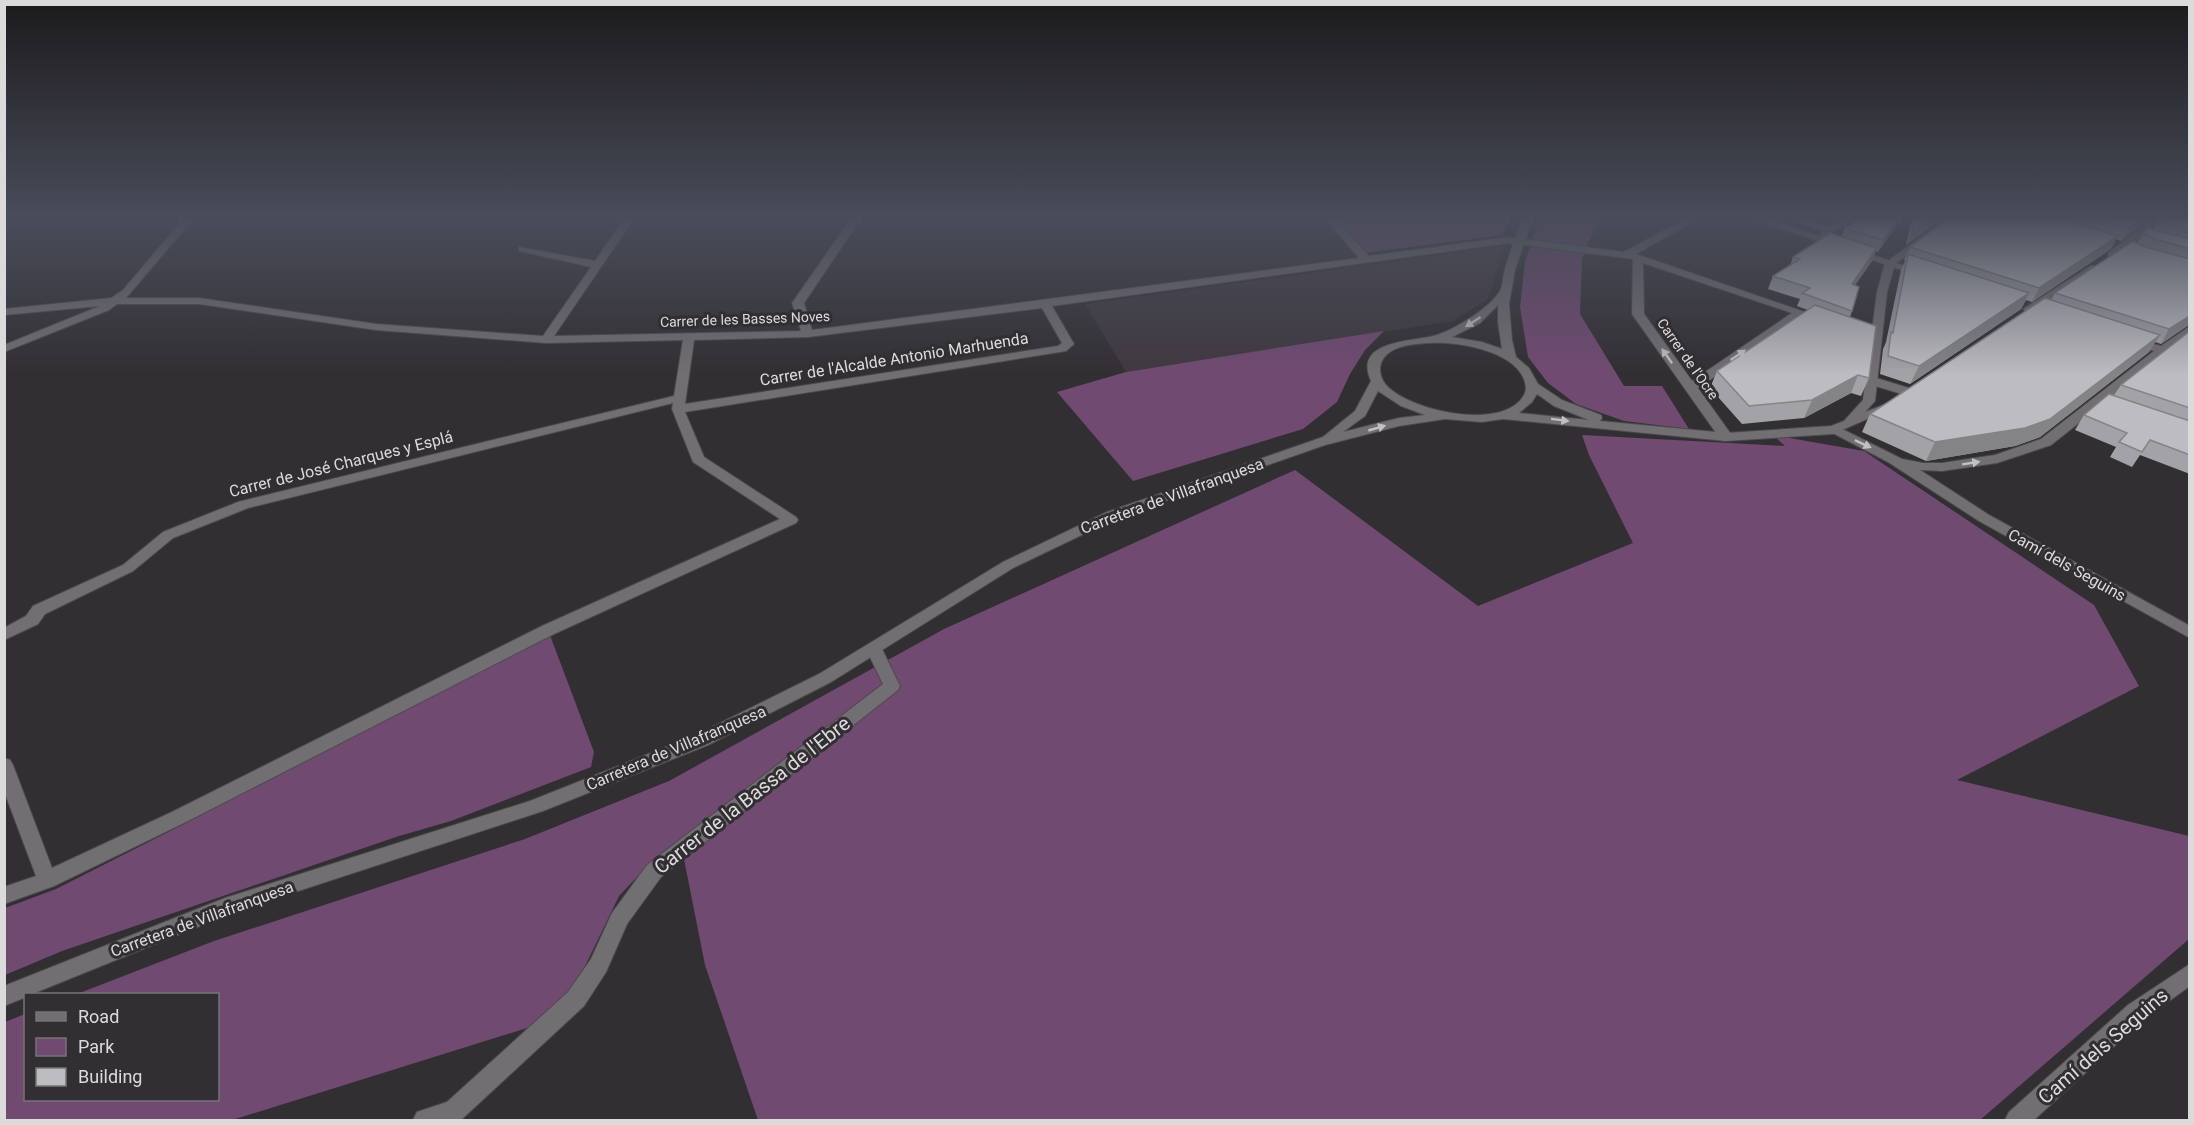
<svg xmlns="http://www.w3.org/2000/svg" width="2194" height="1125" font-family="Roboto,sans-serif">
<rect width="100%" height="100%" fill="#322f32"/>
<path fill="#3f383f" d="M1505 246 1488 299 1453 321 1126 372 1085 304Z"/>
<path fill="#714a72" d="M1333 217H1509L1503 235 1364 253Z
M1540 217H1603L1587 244V251L1582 258 1580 314 1624 386H1662L1689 429 1624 421 1576 404 1548 383 1528 357 1520 307 1525 261Z
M1384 331 1365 350 1350 374 1337 402 1303 429 1133 481 1057 392 1126 372Z
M1582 435 1785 446 1773 435 1864 451 2094 605 2139 686 1957 780 2189 836V939L1980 1120H758L705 965 680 839 656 857 619 896 574 989 543 1023 232 1120H5V1022L25 1014 26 1100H218V994H77L214 941 525 839 669 781 944 629 1295 470 1478 606 1633 543 1589 455Z
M548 630 594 752 591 767 451 821 399 836 62 951 5 975V908L56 889 178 827Z"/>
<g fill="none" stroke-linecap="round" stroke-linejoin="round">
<g stroke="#4c4b4c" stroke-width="2">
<path id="street" d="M185 217H195L126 298H199L376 324 543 336 591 267 519 251V247L595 261 625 217H635L554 336 801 331 792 303 852 217H862L804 303 812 330 1359 258 1324 217H1334L1369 256 1509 237 1624 252 1689 217H1702L1636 254 1828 320 1822 323 1802 317 1698 388 1733 437 1726 441 1721 440 1632 314 1633 259 1509 243 1052 306 1074 344 1066 351 685 412 704 457 796 517 798 520 796 523 554 634 186 822 54 886 4 904V887L36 876 4 791V758L10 760 13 765 52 868 172 812 542 626 780 519 693 462 672 409 673 403 248 508 173 538 133 571 45 614 38 624 4 640V628L26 616 33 606 123 565 163 532 238 502 674 396 683 340 546 343 376 330 199 304H117L109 310 4 352V345L100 306 4 315V309L111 298 123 290ZM1643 263 1792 313 1692 381 1644 314ZM1042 308 1062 343 1058 346 685 404 694 340 808 337Z
M1747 217H1762L1819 236 1822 231 1785 217H1800L1829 227 1847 217H1859L1824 238 1925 273 1924 275H1916Z
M1919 217H1935L1950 223 1945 226Z
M2190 326V335L2051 445 1997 463 1942 471 1920 470 1989 515 2190 626V638L1979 521 1888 462 1827 430 1828 427H1838L1902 459 1923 463H1942L1995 455 2041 439 2154 351 2130 344V340L2134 339 2161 346Z
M1870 376 1912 389 1914 392 1908 396 1866 383 1864 380Z
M874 643 880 645 882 649 900 686 898 690 661 877 627 924 606 972 584 1006 462 1119 413 1120 417 1112 447 1102 568 992 591 959 612 913 647 865 883 684 866 649 868 645Z
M2190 964V986L2144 1019 2034 1120H2005L2009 1112 2128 1005Z"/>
</g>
<g stroke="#4c4b4c" stroke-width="2">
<path id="secondary" d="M1523 217H1533L1515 270 1509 304 1512 340 1516 357 1529 368 1538 384 1562 400 1601 415 1602 418 1600 421 1726 433 1831 426 1844 421 1863 400 1877 292 1885 263 1948 217H1960L1895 264 1887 292 1875 401 1865 412 1886 404 1892 408 1833 434 1726 441 1503 419 1482 422 1445 419 1399 426 1325 445 1117 518 1013 568 831 682 708 745 543 811 237 911 32 994H26V997L4 1006V986L225 898 530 801 696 735 819 674 1003 562 1107 512 1323 437 1355 411 1371 381C1352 339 1415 342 1437 335 1454 330 1491 307 1500 291 1503 286 1503 275 1505 269 1510 251 1517 234 1523 217ZM1498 305V322L1502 349 1482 342 1452 337 1480 323ZM1429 343C1456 341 1510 350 1523 377 1526 383 1527 390 1524 395 1504 432 1409 411 1386 385 1382 380 1380 375 1380 368 1383 346 1411 344 1429 343ZM1378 391 1401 406 1425 415 1399 418 1343 432 1365 416ZM1537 394 1554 406 1589 420 1519 413 1532 402Z
M2144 217H2154L2152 229 2116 257H2108V253L2143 226Z
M2092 265 2097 268 2096 270 2033 311H2025L2023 309Z"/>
</g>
<use href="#street" fill="#726f72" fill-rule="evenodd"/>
<use href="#secondary" fill="#726f72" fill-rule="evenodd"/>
</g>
<path fill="#a3a2a6" d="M1861 217H1902L1878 252 1876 251 1872 261 1855 285 1852 311 1850 317 1869 378 1861 396 1851 393 1804 418 1742 424 1710 388 1717 371 1808 310 1797 306 1800 299 1768 289 1773 276 1790 266 1793 257 1841 237 1845 228Z
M1912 217H1937L1934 225 1906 245Z
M1951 217H2145L2141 225 2121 241 2116 239 2111 249 2032 302 2026 300 2021 309 1910 384 1880 374 1883 349 1886 342 1901 270 1905 261 1904 260 1910 247Z
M2156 217H2190V324L2161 344 2155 342 2149 352 2040 437 2015 446 1926 461 1862 432 1870 414 2051 300 2055 293 2137 243 2143 233 2153 229 2155 226Z
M2190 331V474L2140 455 2132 467 2110 457 2116 447 2075 430 2084 415 2114 395 2121 385Z"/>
<path fill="#848487" d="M1899 217H1902L1878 252 1883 240Z
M1932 217H1937L1934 225 1906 245 1912 232Z
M2142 217H2145L2141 225 2121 241 2129 228Z
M2118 236 2111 249 2032 302 2039 288Z
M1877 248 1872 261 1847 297 1852 284Z
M2029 293 2021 309 1910 384 1919 366Z
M2190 316 2189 324 2161 344 2169 329Z
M2160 335 2149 352 2040 437 2015 446 1926 461 1935 442Z
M1858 375 1851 393 1804 418 1812 400Z"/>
<path fill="#bdbcc1" stroke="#848487" stroke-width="1.5" d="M1861 217H1899L1883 240 1845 228Z
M1915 217H1932L1912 232Z
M1951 217H2057L2118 236 2039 288 1910 247Z
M2092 217H2142L2129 228Z
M2161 217H2190V229L2158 220Z
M2148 228 2190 239V249L2155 239 2143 233Z
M1830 233 1877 248 1852 284 1859 287 1852 311 1802 293 1810 288 1773 276 1800 259 1793 257Z
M2133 241 2146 247 2190 259V316L2169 329 2055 293Z
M1908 254 2029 293 1919 366 1888 356 1891 332 1893 333Z
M2045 298 2160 335 2050 419 2025 428 1935 442 1870 414Z
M1815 305 1876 326 1869 378 1858 375 1812 400 1749 406 1717 371Z
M2190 331V408L2121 385Z
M2109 394 2190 421V455L2150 440 2142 452 2119 442 2127 433 2084 415Z"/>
<defs><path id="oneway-solid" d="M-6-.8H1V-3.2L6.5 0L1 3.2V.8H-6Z" transform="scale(1.5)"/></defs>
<g fill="#c2c0c2">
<use href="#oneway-solid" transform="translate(1473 322) rotate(147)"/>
<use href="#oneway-solid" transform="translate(1738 355) rotate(-34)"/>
<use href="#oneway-solid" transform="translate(1667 356) rotate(-125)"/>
<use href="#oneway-solid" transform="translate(1560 420) rotate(7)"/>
<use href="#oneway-solid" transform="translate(1377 428) rotate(-16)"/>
<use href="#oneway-solid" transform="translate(1863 444) rotate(25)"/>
<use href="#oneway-solid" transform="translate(1971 463) rotate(-9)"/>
</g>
<linearGradient id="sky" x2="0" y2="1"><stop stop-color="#1c1a1c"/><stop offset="0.58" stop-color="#494d5a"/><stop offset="1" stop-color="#494d5a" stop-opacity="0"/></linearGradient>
<rect width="2194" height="375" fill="url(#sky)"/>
<g text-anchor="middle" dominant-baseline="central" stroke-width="6" stroke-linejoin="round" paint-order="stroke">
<g font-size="14" fill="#dcdbdc" stroke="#322f32">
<text transform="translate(745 319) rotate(-2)">Carrer de les Basses Noves</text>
<text transform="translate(1688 359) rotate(55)">Carrer de l'Ocre</text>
</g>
<g font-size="16" fill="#dcdbdc" stroke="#322f32">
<text transform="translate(894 359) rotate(-9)">Carrer de l'Alcalde Antonio Marhuenda</text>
<text transform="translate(341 464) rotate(-14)">Carrer de José Charques y Esplá</text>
<text transform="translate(1172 496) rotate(-20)">Carretera de Villafranquesa</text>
<text transform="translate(2067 565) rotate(29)">Camí dels Seguins</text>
<text transform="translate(676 748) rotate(-23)">Carretera de Villafranquesa</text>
<text transform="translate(202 919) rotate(-20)">Carretera de Villafranquesa</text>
</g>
<g font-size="20" fill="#dcdbdc" stroke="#322f32">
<text transform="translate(752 795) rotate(-38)">Carrer de la Bassa de l'Ebre</text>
<text transform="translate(2103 1046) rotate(-41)">Camí dels Seguins</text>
</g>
</g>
<rect width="2194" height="1125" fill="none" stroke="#dcdbdc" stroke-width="12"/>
<rect x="24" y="993" width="195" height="108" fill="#322f32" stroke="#767476" stroke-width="1.5"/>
<rect x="36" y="1012" width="30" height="9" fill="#726f72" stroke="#767476" stroke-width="1.5"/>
<text x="78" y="1023" font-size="18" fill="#dcdbdc">Road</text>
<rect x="36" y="1038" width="30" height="18" fill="#714a72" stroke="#767476" stroke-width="1.5"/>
<text x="78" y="1053" font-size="18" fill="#dcdbdc">Park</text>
<rect x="36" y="1068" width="30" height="18" fill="#bdbcc1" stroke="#767476" stroke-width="1.5"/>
<text x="78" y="1083" font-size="18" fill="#dcdbdc">Building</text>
</svg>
